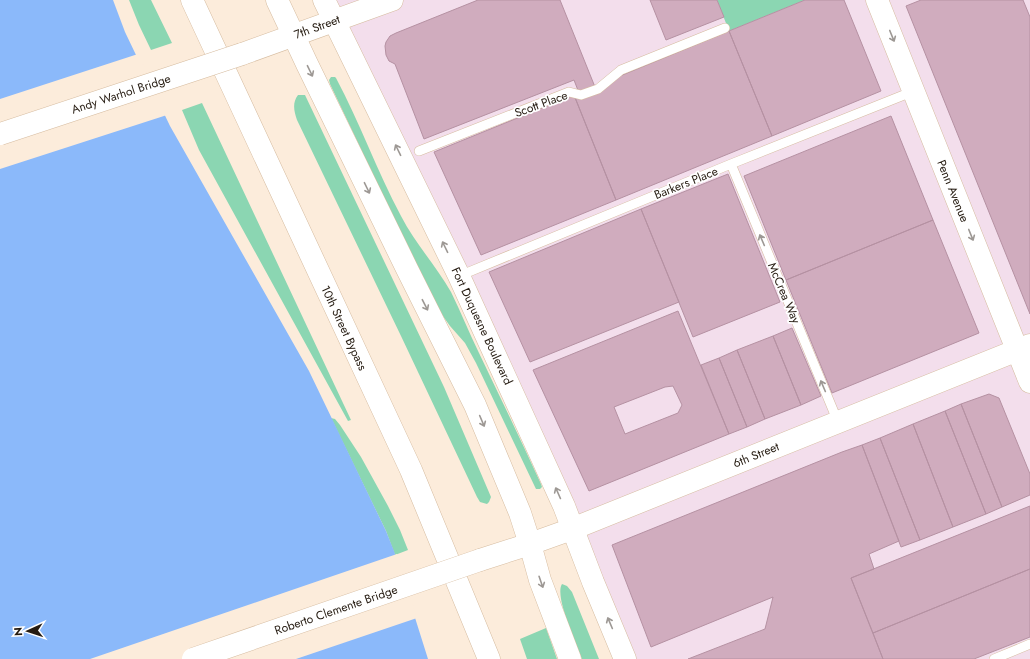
<svg xmlns="http://www.w3.org/2000/svg" width="1030" height="659" font-family="Jost,sans-serif">
<rect width="100%" height="100%" fill="#fcecdb"/>
<path fill="#f3deec" d="M332 0H1030V659H620Z"/>
<path fill="#8bd6b2" d="M129 0H151L172 43 151 50 139 25Z
M717 0H805L729 31Z
M331 77H335L336 78C360 123 377 171 401 216 415 243 436 266 451 292 461 312 469 333 479 353 500 397 521 440 541 484L542 487 540 489H536L535 487 476 363 465 343 450 326 440 312 396 223 330 84 329 80Z
M298 95H305L444 387 491 497 489 502 487 504 480 502 477 497 401 336 297 120C294 111 292 103 298 95Z
M202 103 351 420 348 421 199 150 182 110Z
M331 418 335 419 340 425 361 457 388 506 400 530 408 550 395 555 386 531Z
M562 584 567 586 572 592 599 659H582C577 645 554 596 562 584Z
M546 628 557 659H527L520 639Z"/>
<path fill="#8bb9fa" d="M0 0H113L125 32 170 126 309 371 386 531 394 551 428 659H0Z"/>
<path fill="#fcecdb" d="M138 54 167 115 0 169V99Z
M397 554 417 618 296 659H90Z"/>
<path fill="#d0acbe" stroke="#b591a2" fill-rule="evenodd" d="M478 0H560L595 87 579 93 574 80 424 139 395 64 389 61 386 55 385 46 386 42 390 36 396 33Z
M650 0H717L724 17 666 40Z
M805 0H844L881 91 772 136 729 31Z
M921 0H1023L1030 17V314L906 6Z
M729 31 772 136 616 200 574 95Z
M574 95 616 200 481 255 434 152Z
M891 116 933 220 786 280 744 176Z
M728 174 780 302 693 337 641 209Z
M641 209 679 302 530 362 489 272Z
M933 220 979 333 832 393 786 280Z
M678 311 729 434 589 491 533 370ZM673 386 682 405 678 413 625 434 614 407 665 387Z
M792 328 821 396 801 405 773 336Z
M773 336 801 405 765 419 737 350Z
M737 350 765 419 747 427 719 358Z
M719 358 747 427 729 434 701 365Z
M989 394 999 398 1030 474V495L1002 507 961 404Z
M961 404 1002 507 986 514 945 411Z
M945 411 986 514 953 527 913 424Z
M913 424 953 527 920 540 880 438Z
M880 438 920 540 901 547 862 445Z
M862 445 899 541 869 554 874 569 851 578 883 659H688L765 629 773 597 651 647 612 545 842 452Z
M1030 506V569L873 633 851 578Z
M1030 569V637L974 659H883L873 633Z"/>
<g fill="none" stroke-linecap="round" stroke-linejoin="round">
<g stroke="#d6bca0" stroke-width="10">
<path id="service" d="M419 151 569 92 581 95 598 89 621 70 725 28
M731 164 838 422
M459 276 731 164 914 91
M994 659 1030 644"/>
</g>
<g stroke="#d6bca0" stroke-width="23">
<path id="tertiary" d="M877 0 1030 382
M242 54 392 0"/>
</g>
<g stroke="#d6bca0" stroke-width="23">
<path id="secondary" d="M480 560 530 544 572 529 1030 345"/>
</g>
<g stroke="#d6bca0" stroke-width="23">
<path id="primary" d="M192 0 411 470 489 659
M277 0 307 64 407 269 475 405 520 513 530 544 540 580 570 659
M324 0 459 276 564 506 593 582 625 659"/>
</g>
<use href="#service" stroke="#fff" stroke-width="9"/>
<use href="#tertiary" stroke="#fff" stroke-width="22"/>
<use href="#secondary" stroke="#fff" stroke-width="22"/>
<use href="#primary" stroke="#fff" stroke-width="22"/>
<g stroke="#d6bca0" stroke-width="23" stroke-linecap="butt">
<path id="tertiary-bridge" d="M0 134 242 54"/>
</g>
<g stroke="#d6bca0" stroke-width="23" stroke-linecap="butt">
<path id="secondary-bridge" d="M193 659 480 560"/>
</g>
<use href="#tertiary-bridge" stroke="#fff" stroke-width="22"/>
<use href="#secondary-bridge" stroke="#fff" stroke-width="22"/>
</g>
<defs><path id="oneway-shaft" d="M-6 0H5M1.5-3L5.5 0L1.5 3" fill="none" stroke-width="1.6" stroke-linecap="round" stroke-linejoin="round"/></defs>
<g stroke="#9d9894">
<use href="#oneway-shaft" transform="translate(892 36) rotate(68)"/>
<use href="#oneway-shaft" transform="translate(310 71) rotate(64)"/>
<use href="#oneway-shaft" transform="translate(398 150) rotate(-116)"/>
<use href="#oneway-shaft" transform="translate(367 188) rotate(64)"/>
<use href="#oneway-shaft" transform="translate(971 235) rotate(68)"/>
<use href="#oneway-shaft" transform="translate(762 240) rotate(-113)"/>
<use href="#oneway-shaft" transform="translate(445 247) rotate(-116)"/>
<use href="#oneway-shaft" transform="translate(425 305) rotate(63)"/>
<use href="#oneway-shaft" transform="translate(823 386) rotate(-113)"/>
<use href="#oneway-shaft" transform="translate(482 421) rotate(67)"/>
<use href="#oneway-shaft" transform="translate(558 493) rotate(-114)"/>
<use href="#oneway-shaft" transform="translate(541 582) rotate(71)"/>
<use href="#oneway-shaft" transform="translate(610 623) rotate(-113)"/>
</g>
<g text-anchor="middle" dominant-baseline="central" stroke-width="3.5" stroke-linejoin="round" paint-order="stroke">
<g font-size="12" fill="#251b11" stroke="#fff">
<text transform="translate(317 27) rotate(-20)">7th Street</text>
<text transform="translate(121 94) rotate(-18)">Andy Warhol Bridge</text>
<text transform="translate(541 104) rotate(-20)">Scott Place</text>
<text transform="translate(686 183) rotate(-22)">Barkers Place</text>
<text transform="translate(953 191) rotate(68)">Penn Avenue</text>
<text transform="translate(784 293) rotate(67)">McCrea Way</text>
<text transform="translate(482 326) rotate(65)">Fort Duquesne Boulevard</text>
<text transform="translate(344 328) rotate(65)">10th Street Bypass</text>
<text transform="translate(756 455) rotate(-22)">6th Street</text>
<text transform="translate(336 610) rotate(-19)">Roberto Clemente Bridge</text>
</g>
</g>
<g transform="translate(28 631) rotate(267)" stroke="#ffffff" stroke-width="3" paint-order="stroke">
<path d="M0-3L7 15L0 10L-7 15Z" fill="#251b11"/>
<text y="-6" font-size="11" font-weight="bold" text-anchor="middle" fill="#251b11">N</text>
</g>
</svg>
